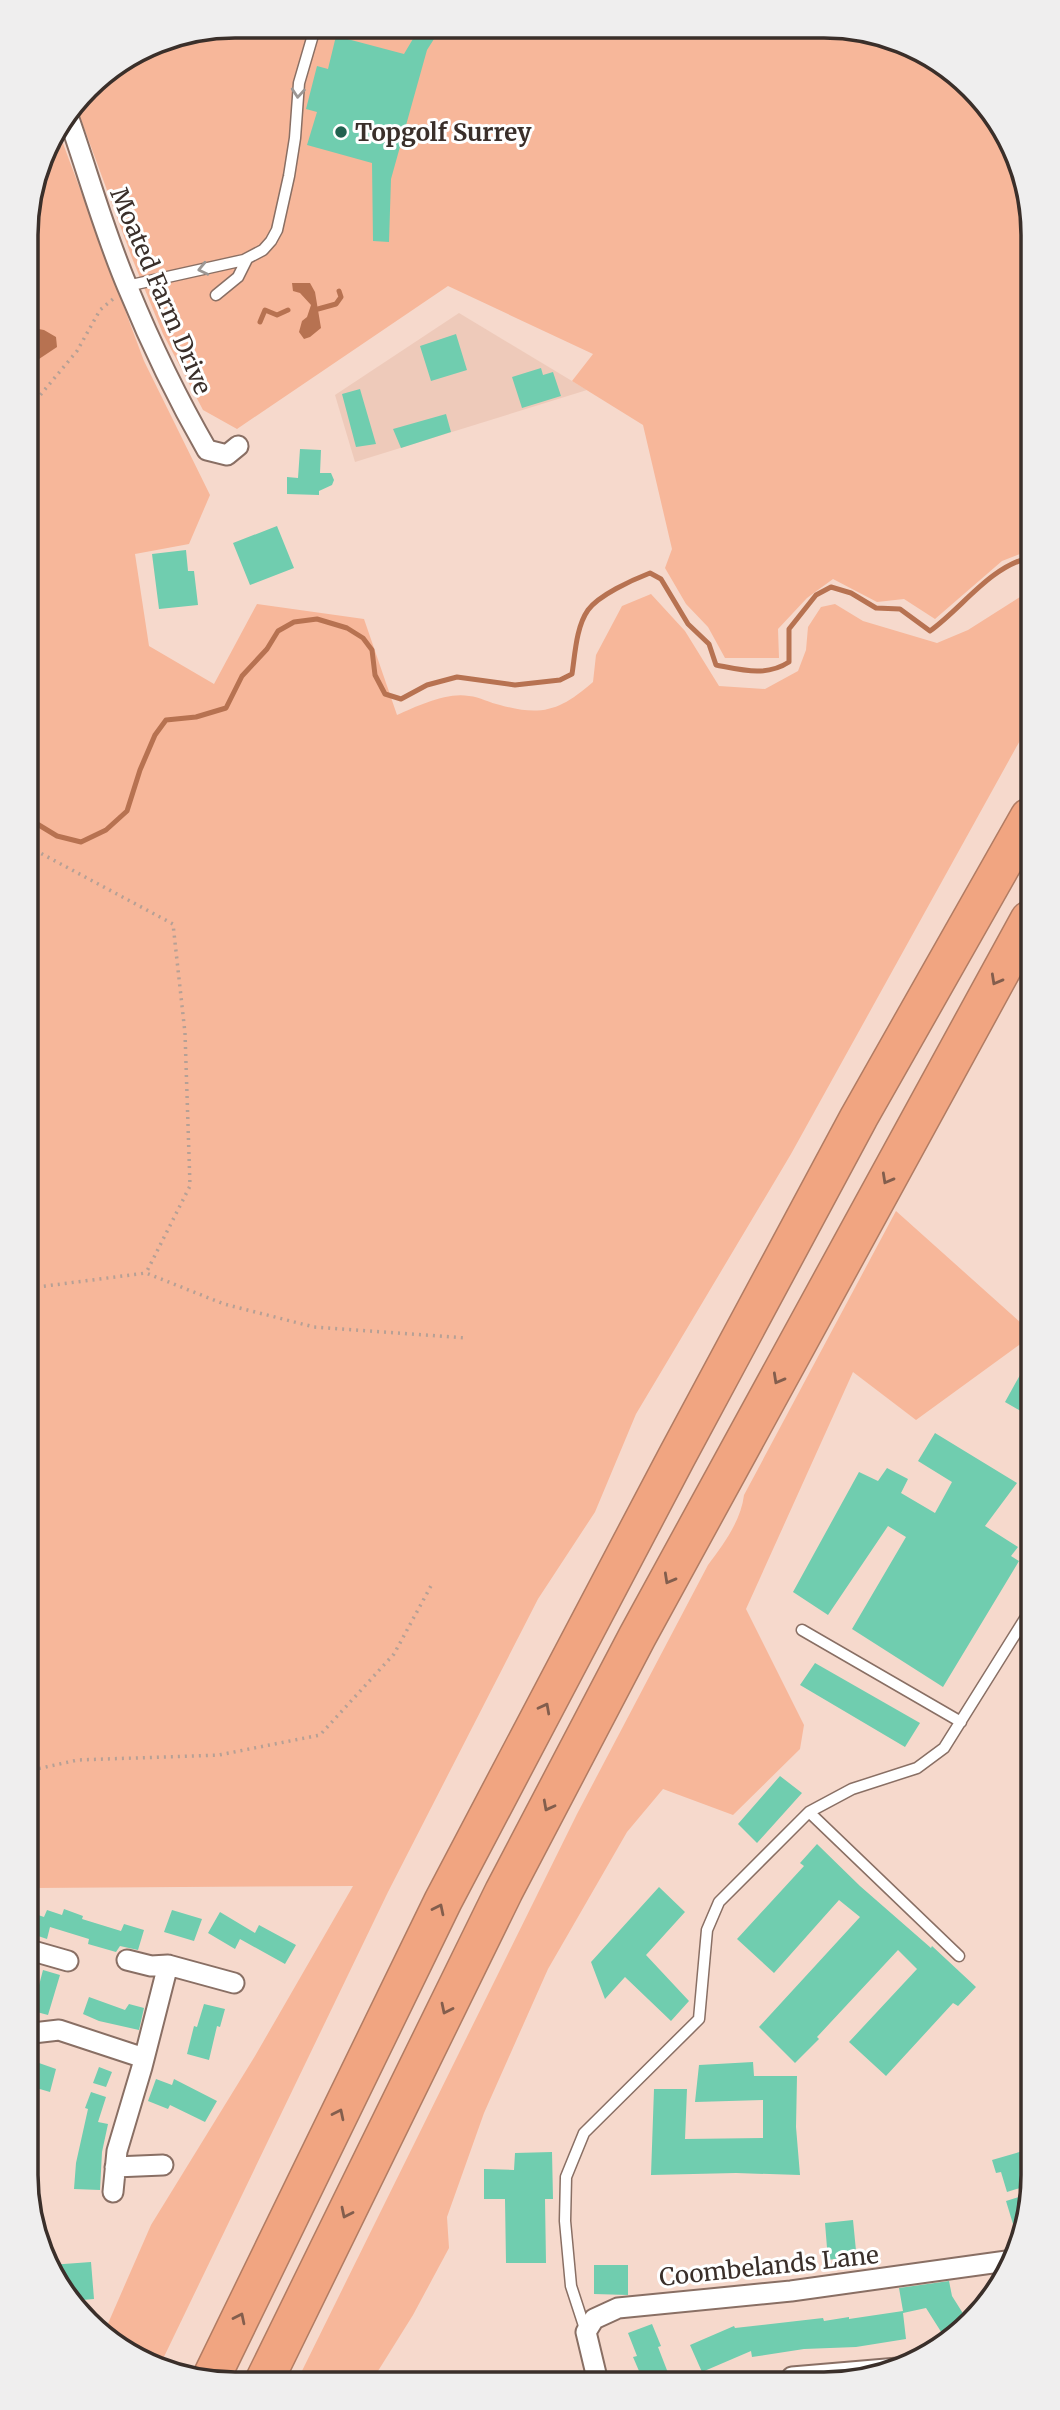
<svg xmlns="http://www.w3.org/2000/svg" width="1060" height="2410" font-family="Merriweather,serif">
<rect width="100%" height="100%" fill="#f6d9cc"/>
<path fill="#eecaba" d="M459 313 587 390 355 462 335 395Z"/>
<path fill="#f7b79a" d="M235 26 865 30 963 78 999 119 1027 181 1028 551 1002 561 935 619 904 599 877 602 833 579 807 598 778 629 779 658H725L708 627 686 604 665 568 672 549 643 425 572 381 593 354 448 286 237 429 203 410 163 334 132 258 76 106 97 78 156 42Z
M58 130 144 361 210 495 189 544 135 554 149 646 214 684 257 604 364 619 397 715C418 706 446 692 469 696 480 697 490 703 500 705 542 717 561 710 593 682L596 655 622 606 651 594 685 631 719 686 765 689 798 671 806 650 808 627 821 607 835 604 863 621 937 643 968 630 1028 592V726L791 1154 636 1414 595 1512 538 1599 388 1892 161 2363 103 2335 151 2225 255 2056 353 1886 32 1888 27 221 48 143Z
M896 1211 1030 1331V1337L916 1420 853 1372 746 1609 804 1725 800 1749 733 1815 663 1789 627 1832 548 1969 484 2113 447 2217 449 2248 413 2315 373 2379H298L577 1814 708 1565C723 1545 741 1521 744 1495Z"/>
<path fill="#b77251" d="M292 283H310L315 292 321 328 310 337 304 339 299 332 302 321 307 317 311 305 300 293 293 291Z
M27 327 44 330 56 337 57 347 39 359 27 358Z"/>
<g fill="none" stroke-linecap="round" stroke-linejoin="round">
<path stroke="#b77251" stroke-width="5" d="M318 309 336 304 341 297 339 291
M260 322 265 310 277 315 288 310
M29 819 57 836 81 842 106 830 127 811 140 770 155 735 166 720 196 717 226 708 242 676 267 649 278 631 294 622 317 619 347 628 363 638 372 650 375 675 385 694 401 699 427 685 457 677 515 685 560 680 572 674C575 655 576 627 588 610 599 595 632 580 650 573L661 579 688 624 709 644 716 665C742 670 766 677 789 662V629L816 595 831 587 851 593 876 608 900 609 930 631C962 608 989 568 1028 558"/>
</g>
<path fill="#70cdaf" d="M420 27 441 28 427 50 391 179 389 242 373 241 372 163 307 145 317 112 306 109 317 66 328 69 336 36 404 54Z
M456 334 467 370 431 381 420 346Z
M541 368 543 375 553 372 561 396 522 408 512 377Z
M360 389 376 444 356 447 342 394Z
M446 414 451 432 401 448 393 429Z
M300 449 321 450 320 473H331L334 480 332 485 319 491V495L287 494V477L298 478Z
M277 526 294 568 250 585 233 543Z
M186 550 188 571H194L198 605 159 609 152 554Z
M1030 1357 1031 1386V1417L1005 1402Z
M935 1433 1017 1483 985 1526 1018 1547 1011 1556 1019 1561 943 1687 852 1629 906 1537 888 1526 828 1615 793 1592 859 1472 878 1481 887 1468 908 1479 901 1493 935 1513 952 1482 918 1461Z
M815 1663 920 1723 905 1747 800 1685Z
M780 1776 802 1793 757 1843 738 1824Z
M817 1844 860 1886 931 1948 932 1946 976 1987 958 2006 953 2003 886 2076 849 2042 917 1969 898 1950 817 2037 819 2039 795 2063 759 2027 860 1917 839 1900 774 1973 737 1939 804 1866 800 1863Z
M659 1887 685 1912 646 1955 689 2001 671 2021 625 1977 605 1999 591 1962Z
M64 1909 83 1916 82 1919 121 1931 124 1924 144 1930 138 1950 120 1946 116 1952 88 1944 89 1939 50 1927 47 1939 32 1934V1913L44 1917 47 1910 62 1915Z
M172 1910 202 1919 194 1941 164 1932Z
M220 1912 255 1933 259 1925 296 1945 285 1964 240 1939 235 1949 208 1933Z
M43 1970 60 1975 48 2015 33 2011V1992L37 1993Z
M89 1997 125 2010 129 2004 144 2008 139 2030 99 2021 83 2014Z
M204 2004 225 2009 220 2027 217 2026 209 2060 187 2054 194 2026 197 2027Z
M753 2062 754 2076H797L796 2127 800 2175 736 2173 651 2175 654 2089H687L685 2139 763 2138V2100L695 2102 699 2065Z
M39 2063 56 2069 50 2092 33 2087Z
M99 2067 112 2072 106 2087 93 2083Z
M156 2079 172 2085 174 2079 217 2101 205 2122 170 2105 168 2109 148 2101Z
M91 2092 106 2097 98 2122 108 2124 102 2152 100 2190 74 2189 76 2163 88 2109 85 2108Z
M1033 2148V2184L1007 2192 1001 2172 996 2173 992 2160Z
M552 2152 553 2199H545L546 2263H506L505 2199H484V2169L514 2170 515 2153Z
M1022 2196 1028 2214 1026 2220 1013 2224 1006 2201Z
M853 2220 857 2261 841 2262V2258L828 2260 825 2223Z
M91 2262 94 2299 70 2301 61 2291 50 2265Z
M594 2265H628V2295L594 2294Z
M949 2281 952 2296 969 2323 945 2338 926 2308 903 2313 906 2339 856 2347 804 2349 752 2357 751 2351 702 2372 690 2345 734 2326 735 2328 823 2318 824 2321 849 2317V2319L903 2311 899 2288Z
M652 2324 661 2346 658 2347 670 2378H642L633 2357 637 2356 628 2333Z"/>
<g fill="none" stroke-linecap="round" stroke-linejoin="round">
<g stroke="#896f64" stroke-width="13">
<path id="service" d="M127 286 244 260 263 250 271 241 277 230 289 176 295 138 299 83 313 35 311 27
M216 295 238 277 247 259
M802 1630 961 1722
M809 1812 959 1956
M586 2332 571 2286 565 2221 566 2177 584 2133 699 2019 707 1930 719 1902 809 1812 852 1789 917 1768 944 1748 1031 1609"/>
</g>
<g stroke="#896f64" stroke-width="23">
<path id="minor" d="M68 116C88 173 104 232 128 288 151 344 177 398 207 450L227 455 238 446
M33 1951 68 1961
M127 1960 151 1966 168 1965 234 1983
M33 2033 59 2030 144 2058
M115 2167 163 2165
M113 2192 117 2151 142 2067 168 1965
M792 2377 898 2368
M597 2378 586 2332 594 2319 618 2308 791 2291 1014 2260"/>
</g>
<g stroke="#b17c63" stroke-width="40">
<path id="motorway" d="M265 2379 504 1891 637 1637 1029 920
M210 2380 443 1901 676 1458 859 1117 1029 817"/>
</g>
<path stroke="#b6a095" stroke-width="3.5" stroke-dasharray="2 5" stroke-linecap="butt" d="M45 152 60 147
M27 411 77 351 100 310 113 299
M29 847 173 924 185 1033 190 1186 146 1273
M30 1111H40
M30 1288 146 1273 224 1304 314 1327 466 1338
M32 1770 78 1760 219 1755 320 1735 394 1654 432 1584"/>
<use href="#service" stroke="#fff" stroke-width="10"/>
<use href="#minor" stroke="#fff" stroke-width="19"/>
<use href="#motorway" stroke="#f1a581" stroke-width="37"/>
</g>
<defs><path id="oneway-chevron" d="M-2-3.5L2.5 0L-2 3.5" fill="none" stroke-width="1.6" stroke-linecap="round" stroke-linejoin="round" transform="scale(1.75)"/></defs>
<g stroke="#9c9794">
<use href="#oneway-chevron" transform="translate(298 93) rotate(95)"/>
<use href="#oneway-chevron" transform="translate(203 269) rotate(167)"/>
</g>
<g stroke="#835e4d">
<use href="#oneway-chevron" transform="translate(996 980) rotate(119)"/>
<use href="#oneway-chevron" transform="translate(887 1179) rotate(119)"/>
<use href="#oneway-chevron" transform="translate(778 1379) rotate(119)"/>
<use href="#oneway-chevron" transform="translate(669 1579) rotate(119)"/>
<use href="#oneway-chevron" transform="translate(545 1708) rotate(-62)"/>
<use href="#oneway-chevron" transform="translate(548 1806) rotate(118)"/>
<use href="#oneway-chevron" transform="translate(439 1909) rotate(-64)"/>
<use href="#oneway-chevron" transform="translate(446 2009) rotate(116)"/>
<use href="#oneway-chevron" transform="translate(339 2114) rotate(-64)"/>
<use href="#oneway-chevron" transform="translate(346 2213) rotate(116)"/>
<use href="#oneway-chevron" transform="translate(240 2318) rotate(-64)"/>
</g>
<circle fill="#226250" stroke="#fff" stroke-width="2.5" cx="341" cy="132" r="7"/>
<g text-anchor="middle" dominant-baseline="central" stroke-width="6" stroke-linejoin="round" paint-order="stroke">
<g font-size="24" font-weight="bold" fill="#3a2f2a" stroke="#fff" text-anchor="start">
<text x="355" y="132">Topgolf Surrey</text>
</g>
<g font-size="24" fill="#3a2f2a" stroke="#fff">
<text transform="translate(161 291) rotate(67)">Moated Farm Drive</text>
<text transform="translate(769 2266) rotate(-6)">Coombelands Lane</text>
</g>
</g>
<path d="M0 0H1060V2410H0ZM235 38H824A197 197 0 0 1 1021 235V2175A197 197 0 0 1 824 2372H235A197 197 0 0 1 38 2175V235A197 197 0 0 1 235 38Z" fill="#efeeee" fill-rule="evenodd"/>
<path fill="none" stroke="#3a2f2a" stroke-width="3.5" d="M235 38H824A197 197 0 0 1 1021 235V2175A197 197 0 0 1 824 2372H235A197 197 0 0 1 38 2175V235A197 197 0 0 1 235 38Z"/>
</svg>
